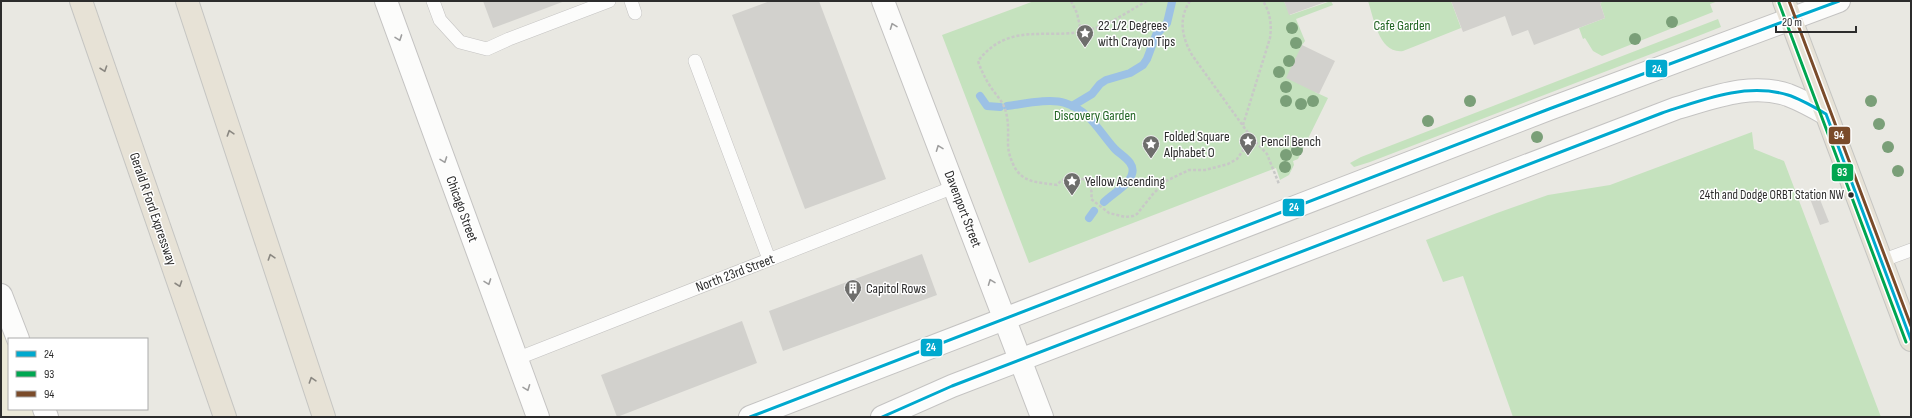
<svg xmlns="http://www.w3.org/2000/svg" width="1912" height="418" font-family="'Sofia Sans Condensed',sans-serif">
<rect width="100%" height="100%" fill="#e9e8e2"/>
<path fill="#ebe9d8" d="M1 295 9 339V409H44L47 417H1Z"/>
<path fill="#c5e2be" d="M1034 1H1284L1290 15 1331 1 1333 5 1296 19 1305 41 1302 45 1315 92 1328 98 1298 159 1293 161 1294 165 1289 175 1280 180 1276 168 1029 263 942 35Z
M1368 1H1451L1461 28 1403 51C1379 54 1374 19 1368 1Z
M1604 1H1718L1710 4 1713 12 1602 56 1593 51 1585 38 1583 39 1579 28 1605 18 1600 3Z
M1718 19 1721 27 1698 36 1370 162 1354 167 1350 163 1361 157Z
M1752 132 1754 149 1784 161 1881 417H1513L1463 276 1443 282 1426 240 1497 213 1548 195 1610 185Z"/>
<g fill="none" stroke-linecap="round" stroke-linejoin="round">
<path stroke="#9cc1e5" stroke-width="8" d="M980 96 987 106 1000 107
M1007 106C1023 104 1050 98 1065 103 1090 111 1098 130 1114 148 1120 155 1136 162 1132 174 1129 185 1112 194 1104 202
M1072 106 1092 94 1100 84 1106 80 1130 73 1143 65 1147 59 1156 35 1167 23 1172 2
M1089 218 1094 211"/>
</g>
<path fill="#d2d1cd" d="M483 1H565L493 28Z
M770 1H819L886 179 805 209 732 15Z
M1284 1H1328L1289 15Z
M1451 1H1604L1600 3 1605 18 1534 45 1528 30 1512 36 1505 16 1463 32Z
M1302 45 1335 61 1319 94 1286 78Z
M1817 192 1829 222 1820 225 1809 196Z
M922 254 937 295 783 351 769 311Z
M742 321 757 363 617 417 601 375Z"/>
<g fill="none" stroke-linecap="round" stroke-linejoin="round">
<g stroke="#c4c3c2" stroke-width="14">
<path id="lane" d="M433 1 440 20 460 42 487 49 509 39 609 1
M631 1 635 13
M695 61 769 259
M1881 261 1911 250
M516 359 954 187"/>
</g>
<g stroke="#c4c3c2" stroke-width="24">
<path id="street" d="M386 1 538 417
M883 1 1042 417"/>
</g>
<g stroke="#c4c3c2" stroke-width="24">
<path id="secondary" d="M1 295 18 339
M44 409 47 417
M750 417 1549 109 1839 1
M882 417 952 386 1677 108C1712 98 1751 82 1788 95 1801 100 1814 107 1826 114"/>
</g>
<g stroke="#c5c5c2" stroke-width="24">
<path id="highway" d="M81 1 225 417
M187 1 324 417
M1784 1 1911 340"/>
</g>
<path stroke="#c8c8c7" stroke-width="2.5" stroke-dasharray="3 2" stroke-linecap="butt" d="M1071 1 1077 13 1081 31
M1147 1C1127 12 1111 24 1089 30 1048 41 1010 20 978 61 981 70 985 78 990 86 995 94 1002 100 1005 109 1009 121 1008 132 1008 143 1008 151 1010 157 1013 164 1022 184 1039 182 1057 185 1070 169 1096 178 1091 199L1109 213 1125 217 1133 216 1137 214 1153 194 1166 181 1189 170H1205L1228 164 1237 159 1252 138
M1190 1C1178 19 1182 37 1192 55L1251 137 1267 154 1279 184
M1243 125 1270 38C1272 24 1270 12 1263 1"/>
<use href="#lane" stroke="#fcfcfb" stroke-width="13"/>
<use href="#street" stroke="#fcfcfb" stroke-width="22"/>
<use href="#secondary" stroke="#fcfcfb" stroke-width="22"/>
<use href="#highway" stroke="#e7e2d6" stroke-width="22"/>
<g stroke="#fff" stroke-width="6">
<path id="bus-1" d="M750 417 1549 109 1839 1
M882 417 952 386 1662 113C1702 100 1746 82 1788 95 1801 99 1814 107 1826 114L1911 340"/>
</g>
<g stroke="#fff" stroke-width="6">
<path id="bus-2" d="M1779 3 1906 342"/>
</g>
<g stroke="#fff" stroke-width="6">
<path id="bus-3" d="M1789 1 1911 326"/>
</g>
<use href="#bus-1" stroke="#00a9ce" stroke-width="3"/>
<use href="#bus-2" stroke="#00a651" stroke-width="3"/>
<use href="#bus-3" stroke="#7a4b2a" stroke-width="3"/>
</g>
<g fill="#7a9f78">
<circle cx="1672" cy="22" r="6"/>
<circle cx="1292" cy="28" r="6"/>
<circle cx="1635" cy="39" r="6"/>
<circle cx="1296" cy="43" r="6"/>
<circle cx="1289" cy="61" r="6"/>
<circle cx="1279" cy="72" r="6"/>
<circle cx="1286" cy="87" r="6"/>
<circle cx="1286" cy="101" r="6"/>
<circle cx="1313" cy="101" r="6"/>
<circle cx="1470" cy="101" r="6"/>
<circle cx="1871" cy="101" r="6"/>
<circle cx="1301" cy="104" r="6"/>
<circle cx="1428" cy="121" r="6"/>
<circle cx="1879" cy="124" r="6"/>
<circle cx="1537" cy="137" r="6"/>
<circle cx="1888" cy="147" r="6"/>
<circle cx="1297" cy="150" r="6"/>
<circle cx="1286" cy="155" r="6"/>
<circle cx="1285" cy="167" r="6"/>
<circle cx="1898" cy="171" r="6"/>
</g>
<defs><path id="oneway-chevron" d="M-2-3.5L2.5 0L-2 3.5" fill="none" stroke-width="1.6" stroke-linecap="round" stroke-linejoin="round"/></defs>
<g stroke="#9e9e9e">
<use href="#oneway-chevron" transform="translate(893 26) rotate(-111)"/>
<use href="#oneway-chevron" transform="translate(399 38) rotate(70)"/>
<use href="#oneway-chevron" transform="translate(939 148) rotate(-111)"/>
<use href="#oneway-chevron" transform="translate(444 160) rotate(70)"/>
<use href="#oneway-chevron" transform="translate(488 282) rotate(70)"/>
<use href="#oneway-chevron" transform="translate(991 282) rotate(-111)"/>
<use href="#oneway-chevron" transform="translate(527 388) rotate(69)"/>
</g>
<g stroke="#8a8781">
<use href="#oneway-chevron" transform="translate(104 69) rotate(71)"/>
<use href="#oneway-chevron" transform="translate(230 133) rotate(-108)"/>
<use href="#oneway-chevron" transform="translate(271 257) rotate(-108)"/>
<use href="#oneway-chevron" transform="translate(179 284) rotate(71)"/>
<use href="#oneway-chevron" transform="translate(312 380) rotate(-108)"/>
</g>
<defs>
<g id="sight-pin" transform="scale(0.9)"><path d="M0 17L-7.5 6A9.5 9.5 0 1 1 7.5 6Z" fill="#6e6e6c" stroke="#fff"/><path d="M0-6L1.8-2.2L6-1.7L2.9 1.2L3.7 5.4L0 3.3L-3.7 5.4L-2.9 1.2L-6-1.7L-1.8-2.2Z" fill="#fff"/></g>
<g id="building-pin" transform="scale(0.9)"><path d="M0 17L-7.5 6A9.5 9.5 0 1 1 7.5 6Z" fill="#6e6e6c" stroke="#fff"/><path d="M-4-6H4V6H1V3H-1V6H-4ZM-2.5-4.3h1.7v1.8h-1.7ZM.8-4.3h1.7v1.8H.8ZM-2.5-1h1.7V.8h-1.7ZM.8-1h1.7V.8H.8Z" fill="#fff"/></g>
</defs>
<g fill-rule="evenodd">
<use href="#sight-pin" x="1085" y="33"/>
<use href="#sight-pin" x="1248" y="141"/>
<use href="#sight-pin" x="1151" y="144"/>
<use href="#sight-pin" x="1072" y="181"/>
<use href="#building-pin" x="853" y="288"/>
</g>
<circle fill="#2c2c2c" stroke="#fff" stroke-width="1.5" cx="1851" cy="195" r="3.5"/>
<g text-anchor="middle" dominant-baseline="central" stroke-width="3" stroke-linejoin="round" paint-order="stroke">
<g font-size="13" fill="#2c2c2c" stroke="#fff" text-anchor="end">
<text x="1844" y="195">24th and Dodge ORBT Station NW</text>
</g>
<g font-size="14" fill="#2c2c2c" stroke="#fff" text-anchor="start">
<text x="1098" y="25">22 1/2 Degrees<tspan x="1098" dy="16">with Crayon Tips</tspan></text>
<text x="1164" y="136">Folded Square<tspan x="1164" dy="16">Alphabet O</tspan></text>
<text x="1261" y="141">Pencil Bench</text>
<text x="1085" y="181">Yellow Ascending</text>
<text x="866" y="288">Capitol Rows</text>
</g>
<g font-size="14" fill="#206422" stroke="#fff">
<text x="1402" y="25">Cafe Garden</text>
<text x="1095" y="115">Discovery Garden</text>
</g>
<g font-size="14" fill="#2c2c2c" stroke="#fff">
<text transform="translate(153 209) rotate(71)">Gerald R Ford Expressway</text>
<text transform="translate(462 209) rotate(70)">Chicago Street</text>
<text transform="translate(963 209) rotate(69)">Davenport Street</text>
<text transform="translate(735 273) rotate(-21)">North 23rd Street</text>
</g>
</g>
<g stroke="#fff" stroke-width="1.5">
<rect x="1645" y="59" width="23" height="19" rx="4" fill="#00a9ce"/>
<rect x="1828" y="126" width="23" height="19" rx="4" fill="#7a4b2a"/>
<rect x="1831" y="163" width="23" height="19" rx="4" fill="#00a651"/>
<rect x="1282" y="198" width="23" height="19" rx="4" fill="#00a9ce"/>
<rect x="920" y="338" width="23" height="19" rx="4" fill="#00a9ce"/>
</g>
<g font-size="11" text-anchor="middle" font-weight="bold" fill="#fff">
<text x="1657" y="73">24</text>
<text x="1839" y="139">94</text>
<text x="1842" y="176">93</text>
<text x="1294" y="211">24</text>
<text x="931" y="351">24</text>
</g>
<rect width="1912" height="418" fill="none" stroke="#2c2c2c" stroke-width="4"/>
<rect x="8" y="338" width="140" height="72" fill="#ffffff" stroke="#ababab"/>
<rect x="16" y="351" width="20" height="6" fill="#00a9ce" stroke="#ababab"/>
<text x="44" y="358" font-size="12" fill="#2c2c2c">24</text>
<rect x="16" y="371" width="20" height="6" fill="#00a651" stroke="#ababab"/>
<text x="44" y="378" font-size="12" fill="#2c2c2c">93</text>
<rect x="16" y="391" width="20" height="6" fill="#7a4b2a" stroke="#ababab"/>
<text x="44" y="398" font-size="12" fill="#2c2c2c">94</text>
<path d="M1776 26v6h80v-6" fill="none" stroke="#2c2c2c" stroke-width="2"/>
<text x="1782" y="26" font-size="12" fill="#2c2c2c" stroke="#ffffff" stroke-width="3" paint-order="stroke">20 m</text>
</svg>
